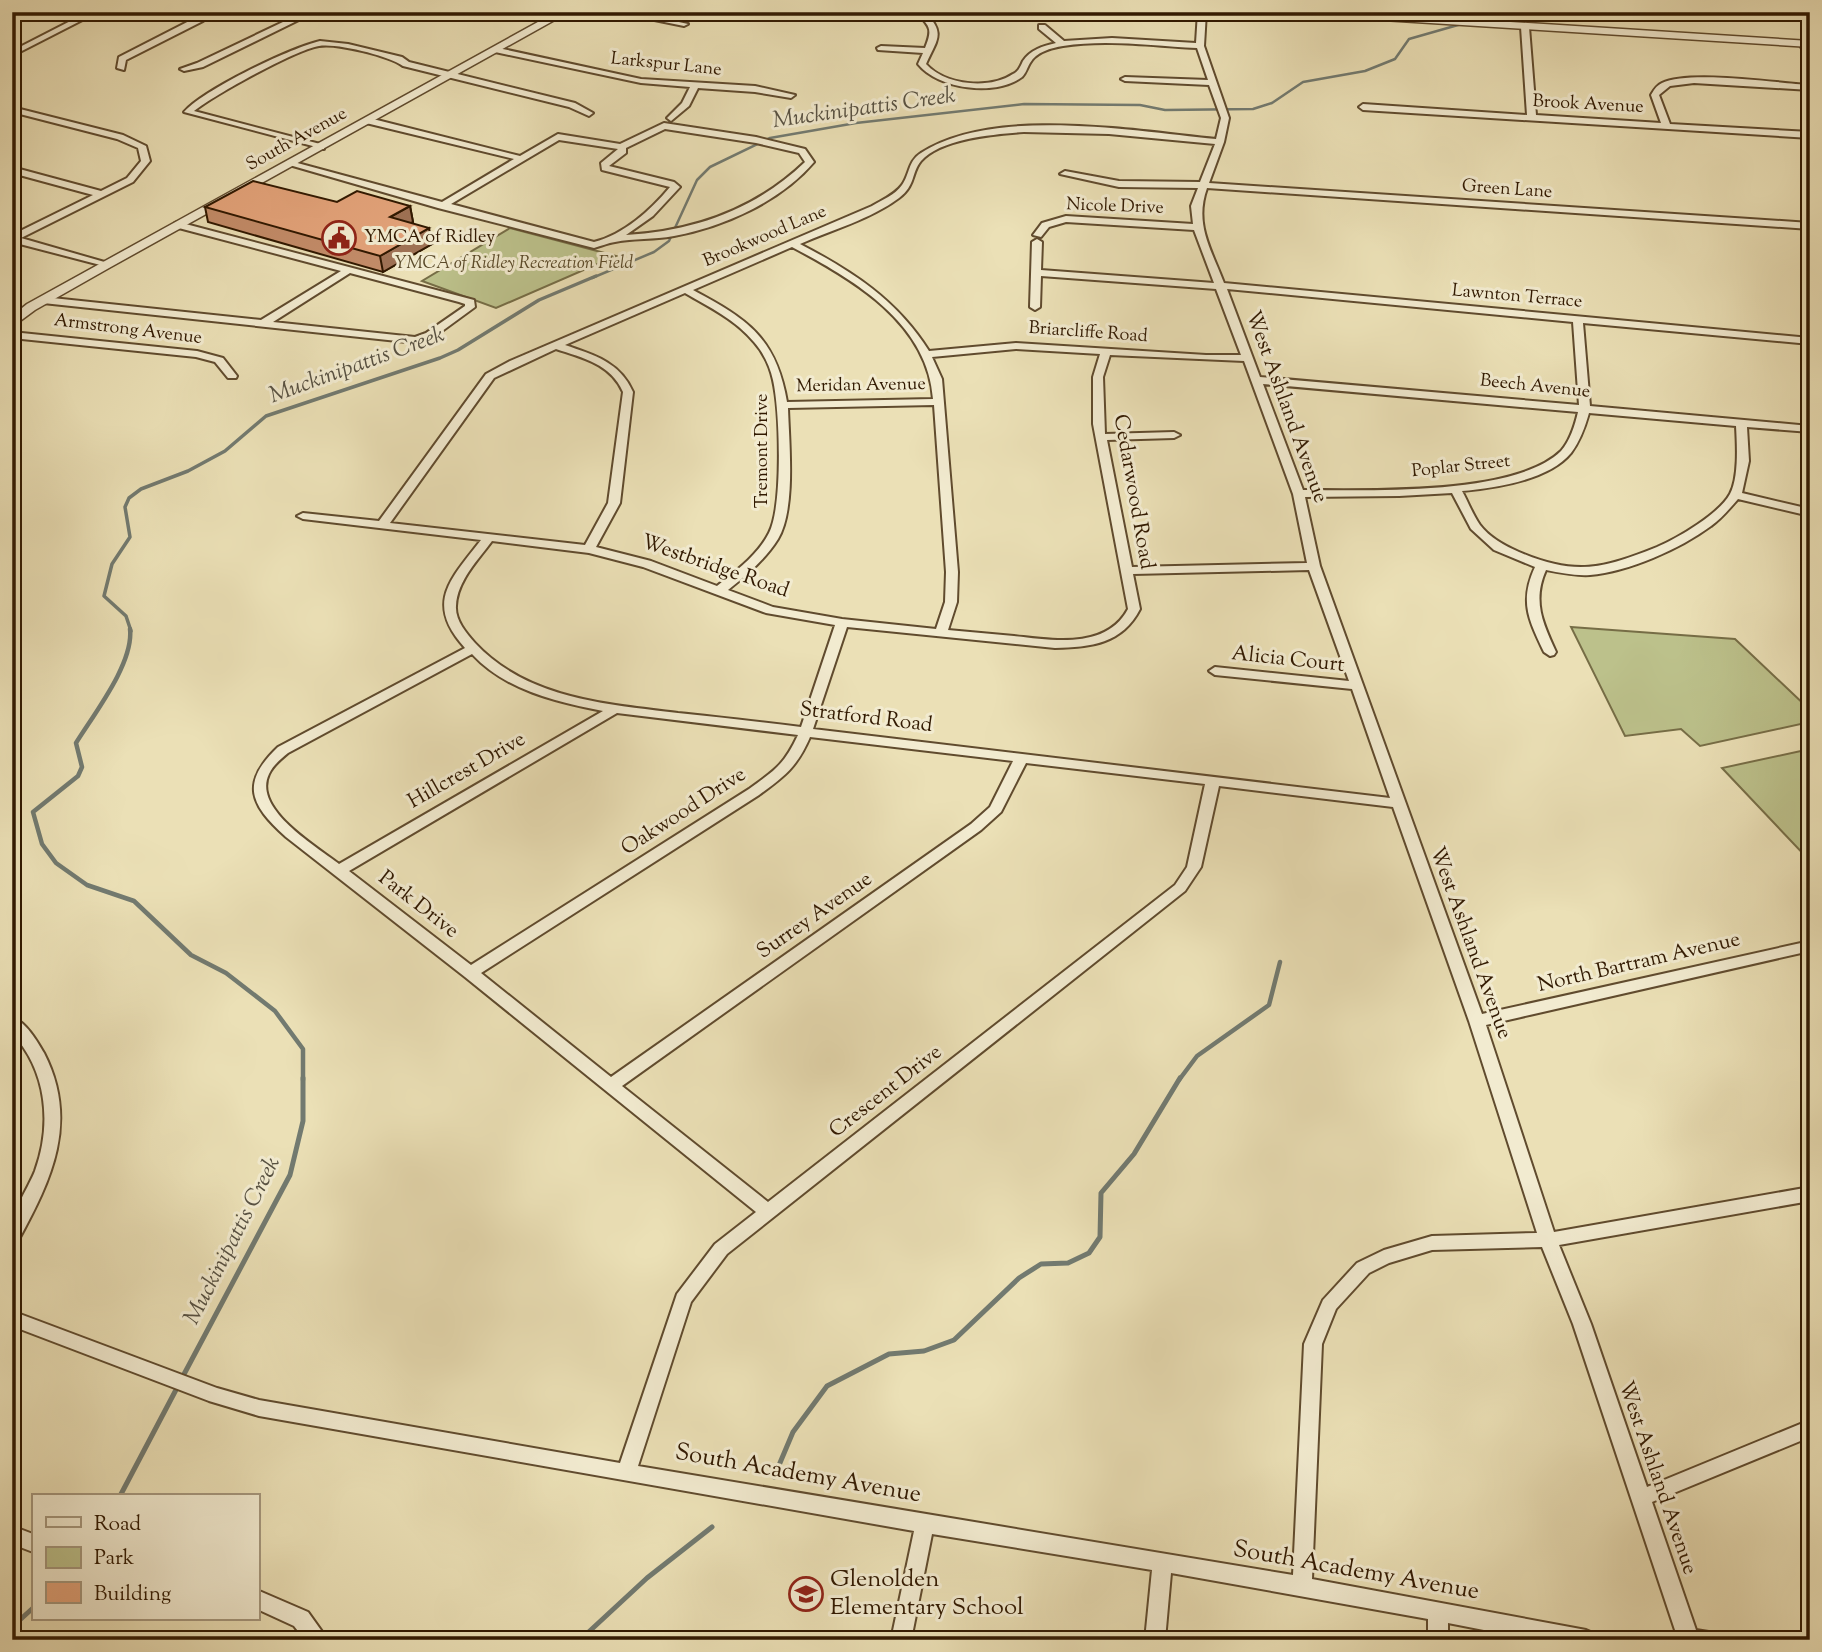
<svg xmlns="http://www.w3.org/2000/svg" width="1822" height="1652" font-family="'Sorts Mill Goudy',serif">
<rect width="100%" height="100%" fill="#ebe0b6"/>
<filter id="stains"><feTurbulence type="fractalNoise" baseFrequency=".00286" numOctaves="4"/><feColorMatrix values="0 0 0 0 .2 0 0 0 0 .09 0 0 0 0 .02 0 0 0 .5 -.17"/></filter>
<radialGradient id="worn" r=".72"><stop offset=".6" stop-color="#630" stop-opacity="0"/><stop offset="1" stop-color="#630" stop-opacity=".3"/></radialGradient>
<path fill="#bcc18b" stroke="#766d46" stroke-width="2" d="M510 228 616 256 496 308 422 281Z
M1571 627 1735 639 1810 710V722L1700 746 1681 729 1625 736Z
M1810 749V861L1722 768Z"/>
<g fill="none" stroke-linecap="round" stroke-linejoin="round">
<path stroke="#727a70" stroke-width="2.5" d="M592 278 654 252 669 241 697 180 710 167 770 138 856 123 1024 104 1140 105 1165 110 1253 109 1272 103 1303 82 1365 71 1395 59 1409 39 1458 25"/>
<path stroke="#727a70" stroke-width="3.5" d="M131 631 126 616 104 596 112 564 130 537 125 507 129 498 141 489 188 471 225 451 266 416 440 358 458 350 539 300 596 276"/>
<path stroke="#727a70" stroke-width="4.5" d="M130 629C134 663 94 714 76 743L82 767 78 776 33 812 42 844 56 863 87 885 134 901 191 955 226 973 275 1011 303 1049V1080
M1179 1080 1197 1056 1269 1005 1280 962"/>
<path stroke="#727a70" stroke-width="5" d="M182 1378 290 1175 303 1121V1078
M774 1477 793 1432 827 1386 889 1354 924 1351 954 1340 1019 1278 1041 1264 1068 1263 1089 1253 1100 1237 1101 1193 1134 1154 1180 1078
M120 1496 178 1386
M12 1627 33 1608
M580 1640 647 1578 712 1527"/>
<g stroke="#604b2e" stroke-width="4">
<path id="minor" d="M88 12H98L12 56V51Z
M202 12H210L203 21 126 60 124 70 117 68 119 57 197 17Z
M304 12H315L203 67 184 71 180 69 197 63Z
M615 12H633L688 24 684 26Z
M916 12H925C946 34 937 39 926 64 945 85 989 90 1013 74 1019 71 1020 67 1023 61 1030 50 1043 46 1056 43L1039 29V25H1045L1064 41 1112 38 1196 43 1198 12H1206L1204 46 1229 118 1224 142 1209 183 1810 223V229L1207 188C1194 224 1211 249 1224 283L1810 338V344L1583 323 1590 406 1810 426V432L1747 427 1749 461 1742 493 1810 509V516L1738 499C1730 508 1721 519 1711 526 1680 549 1628 572 1590 575 1575 576 1561 573 1546 570 1532 601 1543 624 1556 652L1554 655 1550 656 1544 652C1529 620 1519 602 1535 567L1494 550 1471 529 1452 493 1399 496 1305 497 1320 566 1482 1014 1810 941V951L1486 1025 1554 1232 1810 1187V1201L1559 1245 1591 1324 1647 1487 1810 1420V1437L1652 1502 1696 1630 1715 1633 1718 1640H1672L1676 1633 1573 1324 1542 1247 1432 1250 1389 1263 1369 1273 1336 1309 1322 1344 1312 1579 1586 1630 1593 1633 1596 1640H1535L1448 1623V1640H1428V1619L1171 1573 1165 1640H1145L1152 1570 932 1534 911 1640H891L914 1531 259 1416 209 1401 12 1326V1311L217 1388 259 1400 620 1463 677 1294 715 1244 756 1212 465 977 286 837C250 805 240 783 278 747L465 648C424 603 451 579 481 540L303 519 297 516 303 513 379 521 486 374 510 361 872 206C882 200 895 195 902 185 910 174 908 161 921 153 993 106 1134 131 1216 139L1221 118 1209 85 1125 81 1121 79 1125 77 1208 80 1197 48C1152 46 1107 39 1063 46 1051 48 1036 52 1030 63 1027 68 1026 73 1022 77 995 97 938 89 918 64L923 53 878 50 877 48 881 46 925 48C933 28 930 27 916 12ZM1024 132 1109 134 1215 144 1200 182 1119 181 1065 171 1060 174 1119 187 1198 188 1191 206 1193 224 1066 216 1042 223 1033 235 1041 237 1049 227 1066 222 1194 230 1214 283 1041 270 1042 242 1037 239 1032 242 1030 307 1035 310 1040 307 1041 276 1216 289 1241 355H1206L1016 343 929 351C897 300 852 271 800 244 832 230 871 219 899 198 916 185 911 173 921 161 941 138 997 134 1024 132ZM792 247C853 279 928 323 933 399L787 402C776 337 747 319 693 290ZM1227 289 1573 322 1579 405 1260 377ZM685 293C709 307 736 320 754 342 763 352 770 366 773 380 780 411 783 506 769 533 758 555 736 571 717 586L651 561 596 547 620 503 633 392C620 362 594 355 565 345ZM556 349C583 358 611 364 623 392L608 503 585 545 390 523 494 378ZM1016 349 1100 354 1093 377V424L1128 609C1106 650 1052 640 1014 636 992 634 970 632 948 630L957 602 958 572 942 379 932 357ZM1110 355 1244 361 1293 494 1307 563 1132 567 1107 440 1174 438 1180 435 1174 432 1105 434 1103 377ZM1263 384 1578 412C1575 425 1570 441 1561 451 1515 496 1367 490 1303 490ZM934 405 946 572 945 602 936 629 842 619 773 607 728 590C746 575 765 560 778 539 796 509 789 443 788 408ZM1589 413 1736 426C1737 444 1739 478 1730 494 1719 514 1678 538 1657 547 1602 569 1575 576 1519 552 1505 546 1489 537 1480 525 1473 515 1468 502 1462 491 1495 488 1549 480 1571 453 1580 441 1585 427 1589 413ZM492 541 589 553 643 567 766 613 835 625 801 727C760 722 719 717 678 713 607 704 527 699 475 643 466 633 455 620 456 606 457 581 478 560 492 541ZM1309 570 1349 681 1215 667 1209 671 1215 675 1352 689 1390 798 813 729 847 627 1055 648C1091 647 1122 644 1140 609L1133 574ZM472 654C505 690 556 702 603 711L339 864C316 846 252 809 269 774 273 765 281 759 288 753ZM617 713 798 735C784 765 775 770 749 789L471 965 349 871ZM810 737 1013 761 990 807 971 824 611 1077 481 973 759 795C785 776 797 767 810 737ZM1026 763 1205 784 1187 867 1175 885 768 1202 622 1086 981 830 1001 812ZM1219 786 1393 807 1469 1021 1537 1233 1432 1236 1384 1250 1357 1263 1323 1300 1304 1344 1293 1575 638 1466 691 1302 727 1254 1185 891 1201 867Z
M1525 25 1529 27 1536 115 1661 123 1651 95C1654 90 1656 86 1662 83 1690 70 1776 83 1810 85V90L1694 83 1670 86 1659 95 1670 124 1810 132V138L1363 110 1359 107 1363 104 1527 115 1521 27Z
M320 41 348 44 402 57 409 62 575 103 593 113 589 116 569 107 403 66C389 56 337 43 319 46 295 50 214 95 194 111L324 145V149L184 112C205 89 288 49 320 41Z
M1803 41 1810 48V58H1807L1799 43Z
M498 48 641 79 755 86 795 95 791 98 755 92 698 88 689 106 671 121 667 118 682 103 690 87 641 83 495 52 494 50Z
M12 107 123 135 146 146 150 161 133 182 21 238 108 263V267L12 242V235L93 195 12 173V167L101 191 127 178 141 161 138 148 117 139 12 112Z
M369 118 520 156 558 134 620 144 664 123 756 137 805 149 814 162C781 201 724 227 674 236 654 240 633 238 615 242 608 243 601 246 594 248L438 208 286 164 290 161 442 202 514 159 366 123 365 121ZM665 129 756 143 799 153 805 162C755 210 694 231 626 235L653 216 680 187 674 182 609 166 626 153V148ZM559 140 618 149 601 163 602 170 670 187C651 210 623 235 594 242L451 204Z
M178 222 474 300 475 307 434 337 416 343 43 303 38 300 43 297 261 320 341 271 175 227V223ZM350 273 459 302 465 304V306L426 333 415 337 273 322Z
M12 332 197 351 223 358 237 376 236 378H228L215 362 196 357 12 338Z
M12 1017C26 1022 37 1041 44 1053 79 1121 52 1179 18 1241L12 1243C12 1236 11 1227 12 1221 15 1208 29 1186 35 1171 52 1124 47 1071 12 1033Z
M12 1526 33 1534V1552L12 1544Z
M257 1590 308 1612 328 1640H305L294 1626 257 1609Z"/>
</g>
<g stroke="#604b2e" stroke-width="3">
<path id="tertiary" d="M556 12H569L109 268 35 310 12 327V316L27 304Z
M1298 12H1353L1810 41V47L1303 15Z"/>
</g>
<use href="#minor" fill="#f2ebd0" fill-rule="evenodd"/>
<use href="#tertiary" fill="#f2ebd0" fill-rule="evenodd"/>
</g>
<path fill="#c38c69" stroke="#311901" stroke-width="2" d="M337 202 410 206 413 222 411 223 432 244 383 272 208 222 205 207Z"/>
<path fill="#9f7255" stroke="#311901" stroke-width="2" d="M410 206 413 222 393 233 390 217Z
M429 228 432 244 383 272 380 256Z"/>
<path fill="#e3a37a" stroke="#311901" stroke-width="2" d="M253 181 337 202 357 191 410 206 390 217 429 228 380 256 205 207Z"/>
<defs>
<g id="civic-ring" transform="scale(1.75)"><circle r="9.5" fill="#f2ebd0" stroke="#8f2418" stroke-width="1.5"/><path d="M-.6-6.5H3V-4.5H.6V-3L4-1V1h2V6H-6V1h2V-1L-.6-3ZM-1.2 2.5V6h2.4V2.5Z" fill="#8f2418"/></g>
<g id="school-ring" transform="scale(1.75)"><circle r="9.5" fill="#f2ebd0" stroke="#8f2418" stroke-width="1.5"/><path d="M0-5L7-2L0 1L-7-2ZM-4 1L0 2.5L4 1V4Q0 6-4 4Z" fill="#8f2418"/></g>
</defs>
<g fill-rule="evenodd">
<use href="#civic-ring" x="339" y="238"/>
<use href="#school-ring" x="806" y="1594"/>
</g>
<g text-anchor="middle" dominant-baseline="central" stroke-width="6" stroke-linejoin="round" paint-order="stroke">
<g font-size="18" fill="#311901" stroke="#f2ebd0">
<text transform="translate(666 65) rotate(6)">Larkspur Lane</text>
<text transform="translate(1588 105) rotate(3)">Brook Avenue</text>
<text transform="translate(297 140) rotate(-29)">South Avenue</text>
<text transform="translate(1507 190) rotate(4)">Green Lane</text>
<text transform="translate(1115 207) rotate(2)">Nicole Drive</text>
<text transform="translate(765 237) rotate(-23)">Brookwood Lane</text>
<text transform="translate(1517 297) rotate(5)">Lawnton Terrace</text>
<text transform="translate(128 330) rotate(7)">Armstrong Avenue</text>
<text transform="translate(1088 333) rotate(4)">Briarcliffe Road</text>
<text transform="translate(861 386) rotate(-1)">Meridan Avenue</text>
<text transform="translate(1535 387) rotate(6)">Beech Avenue</text>
<text transform="translate(763 451) rotate(-90)">Tremont Drive</text>
<text transform="translate(1461 467) rotate(-6)">Poplar Street</text>
</g>
<g font-size="18" fill="#311901" stroke="#f2ebd0" text-anchor="start">
<text x="364" y="238">YMCA of Ridley</text>
</g>
<g font-size="18" font-style="italic" fill="#5b4b2a" stroke="#f2ebd0">
<text x="514" y="264">YMCA of Ridley Recreation Field</text>
</g>
<g font-size="21" fill="#311901" stroke="#f2ebd0">
<text transform="translate(1286 407) rotate(70)">West Ashland Avenue</text>
<text transform="translate(1133 492) rotate(80)">Cedarwood Road</text>
<text transform="translate(715 567) rotate(19)">Westbridge Road</text>
<text transform="translate(1288 660) rotate(6)">Alicia Court</text>
<text transform="translate(866 718) rotate(7)">Stratford Road</text>
<text transform="translate(467 771) rotate(-30)">Hillcrest Drive</text>
<text transform="translate(684 812) rotate(-33)">Oakwood Drive</text>
<text transform="translate(418 905) rotate(38)">Park Drive</text>
<text transform="translate(815 916) rotate(-35)">Surrey Avenue</text>
<text transform="translate(1470 943) rotate(70)">West Ashland Avenue</text>
<text transform="translate(1639 963) rotate(-13)">North Bartram Avenue</text>
<text transform="translate(886 1092) rotate(-38)">Crescent Drive</text>
<text transform="translate(1657 1478) rotate(71)">West Ashland Avenue</text>
</g>
<g font-size="23" font-style="italic" fill="#575142" stroke="#f2ebd0">
<text transform="translate(864 109) rotate(-8)">Muckinipattis Creek</text>
<text transform="translate(357 366) rotate(-20)">Muckinipattis Creek</text>
<text transform="translate(233 1241) rotate(-63)">Muckinipattis Creek</text>
</g>
<g font-size="24" fill="#311901" stroke="#f2ebd0">
<text transform="translate(798 1474) rotate(10)">South Academy Avenue</text>
<text transform="translate(1356 1571) rotate(10)">South Academy Avenue</text>
</g>
<g font-size="24" fill="#311901" stroke="#f2ebd0" text-anchor="start">
<text x="830" y="1580">Glenolden<tspan x="830" dy="28">Elementary School</tspan></text>
</g>
</g>
<rect width="1822" height="1652" fill="none" stroke="#ebe0b6" stroke-width="42"/>
<rect x="14" y="14" width="1794" height="1624" fill="none" stroke="#311901" stroke-width="3.5"/>
<rect x="21" y="21" width="1780" height="1610" fill="none" stroke="#311901" stroke-width="2"/>
<rect x="32" y="1494" width="228" height="126" fill="#f2ebd0" stroke="#a5977d" stroke-width="2"/>
<rect x="46" y="1517" width="35" height="10" fill="#f2ebd0" stroke="#a5977d" stroke-width="2"/>
<text x="94" y="1530" font-size="21" fill="#311901">Road</text>
<rect x="46" y="1547" width="35" height="21" fill="#bcc18b" stroke="#a5977d" stroke-width="2"/>
<text x="94" y="1564" font-size="21" fill="#311901">Park</text>
<rect x="46" y="1582" width="35" height="21" fill="#e3a37a" stroke="#a5977d" stroke-width="2"/>
<text x="94" y="1600" font-size="21" fill="#311901">Building</text>
<rect width="100%" height="100%" filter="url(#stains)"/>
<rect width="100%" height="100%" fill="url(#worn)"/>
</svg>
